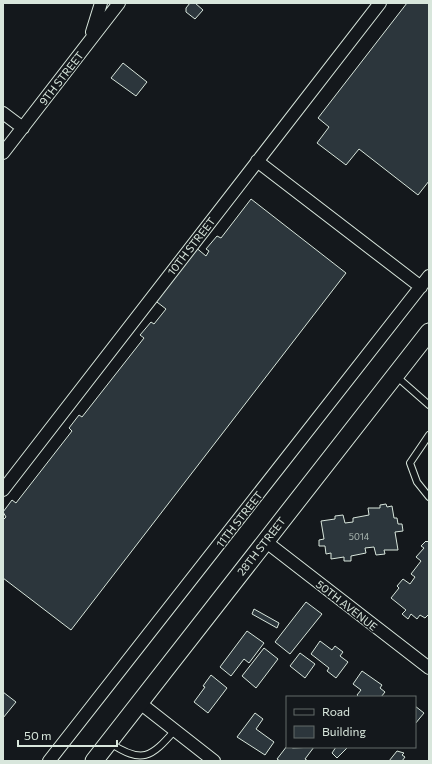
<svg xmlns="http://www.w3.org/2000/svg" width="432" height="764" font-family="Commissioner,sans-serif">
<rect width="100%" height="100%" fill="#14181c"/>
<path fill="#2c363c" stroke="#d8e6dc" d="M190 3H195L203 10 195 19 186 12V8Z
M407 3H429V181L418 195 359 149 346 165 317 143 329 127 318 118Z
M123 63 147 82 136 96 111 78Z
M251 199 346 273 71 630 3 578V520L6 517 3 512 12 500 16 503 72 431 69 428 79 415 82 417 144 338 140 335 151 322 154 324 166 309 153 299 194 246 206 256 209 251 206 249 217 236 221 238Z
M386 504 387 507 392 506 394 518H397L398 524H402L403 531 395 532 398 550H384L385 554 376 555 374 547 365 548 366 553 351 556V561H344V557L331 559V553L326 554 325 546H319V540L324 539 321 521 335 519V516L343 515 345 523 353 522V518L369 515 368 508H380V505Z
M429 540V614L425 618 420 615 417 619 411 614 408 619 402 614 406 610 391 598 399 588 397 586 403 579 410 584 415 577 411 574 421 561 416 557 424 548 421 546 426 541 427 542Z
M306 602 322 614 290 654 275 642Z
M254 609 279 623 277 628 252 614Z
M247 631 264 643 249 663 244 659 231 676 220 667Z
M320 641 332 650 335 646 343 652 340 656 348 662 336 678 327 671 329 668 311 654Z
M264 648 278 659 256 688 242 676Z
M300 653 315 664 305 678 290 666Z
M362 671 382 685 380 688 385 692 381 697H359L357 695 361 690 353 684Z
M211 675 227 688 208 713 194 702 205 687 203 686Z
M3 692 16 702 3 718Z
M415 706 424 713 415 724Z
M255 713 263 719 256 729 274 742 265 755 237 737Z
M287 746 293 748 314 747 305 759 308 761H280L277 759Z
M336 747H348L337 758 332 753Z
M397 751 404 753 402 755 405 757 402 761H389Z"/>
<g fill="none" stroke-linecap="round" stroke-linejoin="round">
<g stroke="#d8e6dc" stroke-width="8">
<path id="service" d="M396 376 429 405
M429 435 410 463 417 482 429 497
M110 743C142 764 151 758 175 730"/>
</g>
<g stroke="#d8e6dc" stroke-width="14">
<path id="minor" d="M92 32 101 3
M3 113 23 128
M3 153 119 3
M257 161 421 287
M3 490 380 3
M265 541 429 668
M140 703 214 761
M49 761 429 276"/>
</g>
<g stroke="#d8e6dc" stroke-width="19">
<path id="secondary" d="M94 761 429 332"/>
</g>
<use href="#service" stroke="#14181c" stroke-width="6"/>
<use href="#minor" stroke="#14181c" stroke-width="12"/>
<use href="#secondary" stroke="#14181c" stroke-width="17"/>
</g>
<g text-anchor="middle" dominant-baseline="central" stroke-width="3" stroke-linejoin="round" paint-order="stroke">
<g font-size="9" fill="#adbab4">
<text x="359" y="536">5014</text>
</g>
<g font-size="11" fill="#d8e6dc" stroke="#14181c">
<text transform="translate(61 78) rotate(-52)">9TH STREET</text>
<text transform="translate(191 246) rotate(-52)">10TH STREET</text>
<text transform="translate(239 519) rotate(-52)">11TH STREET</text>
<text transform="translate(261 546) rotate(-52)">28TH STREET</text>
<text transform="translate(347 605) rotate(38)">50TH AVENUE</text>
</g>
</g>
<rect width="432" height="764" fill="none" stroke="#d8e6dc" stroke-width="8"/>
<rect x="286" y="696" width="130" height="52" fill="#14181c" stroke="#626a69"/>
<rect x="294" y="709" width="20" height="6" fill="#14181c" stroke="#626a69"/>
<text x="322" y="716" font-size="12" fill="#d8e6dc">Road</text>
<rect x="294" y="726" width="20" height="12" fill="#2c363c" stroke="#626a69"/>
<text x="322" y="736" font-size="12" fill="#d8e6dc">Building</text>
<path d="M18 740v6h99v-6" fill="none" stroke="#d8e6dc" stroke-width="2"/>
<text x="24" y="740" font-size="12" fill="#d8e6dc" stroke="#14181c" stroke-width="3" paint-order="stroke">50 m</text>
</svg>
